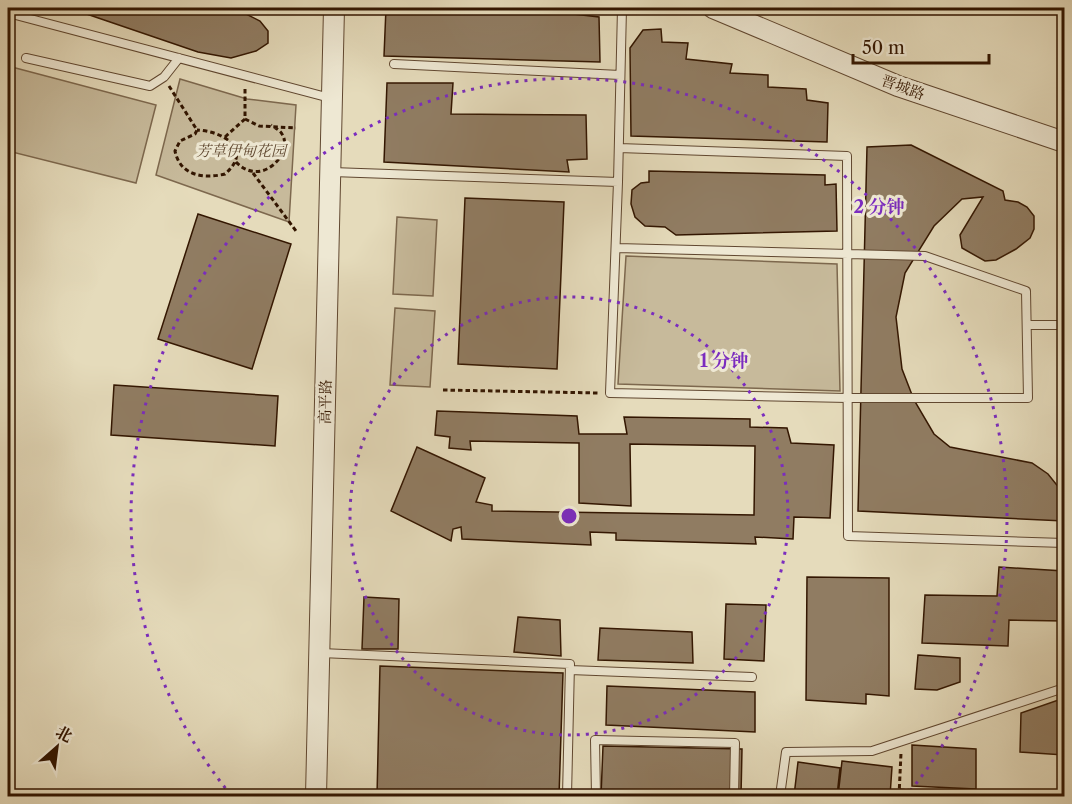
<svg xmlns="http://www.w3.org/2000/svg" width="1072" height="804" font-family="'Libre Caslon Text','Noto Serif SC',serif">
<rect width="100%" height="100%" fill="#e5dbbb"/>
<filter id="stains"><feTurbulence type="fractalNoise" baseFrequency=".00333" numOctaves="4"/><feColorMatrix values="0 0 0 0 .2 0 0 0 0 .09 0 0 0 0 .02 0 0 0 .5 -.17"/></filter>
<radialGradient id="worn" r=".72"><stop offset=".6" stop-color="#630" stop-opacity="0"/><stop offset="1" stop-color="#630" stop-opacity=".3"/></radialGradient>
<path fill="#c7ba9b" stroke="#7d684e" stroke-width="1.5" d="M8 66 156 105 136 183 8 151Z
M180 79 247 99 296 105 289 222 156 175Z
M397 217 437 220 433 296 393 294Z
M626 256 837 264 840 391 618 384Z
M395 308 435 311 430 387 390 385Z"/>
<path fill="#907c62" stroke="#331601" stroke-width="1.5" d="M69 8H234L260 21 268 31V43L256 51 231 58 198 52Z
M386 8H558L557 12 599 17 600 62 384 56Z
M661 29 662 42 688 43 686 59 732 64 730 73 768 75V87L806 89 807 100 828 103 827 142 631 136 630 48 643 30Z
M387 83H453L451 114 586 115 587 159 567 160 569 172 384 162Z
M911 145 1003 191 1005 200 1018 202 1027 207 1034 216V229L1030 238 1016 249 996 260 985 261 962 248 960 235 983 197 962 199 934 226 905 273 896 317 902 369 914 400 934 434 950 447 1032 463 1048 474 1064 494V521L858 511 867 147Z
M649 171 825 175V185L836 184 837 231 676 235 665 227 645 226 635 217 631 204 632 190 641 183 649 182Z
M465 198 564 202 557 369 458 364Z
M198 214 291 244 252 369 158 339Z
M114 385 278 396 275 446 111 435Z
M437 411 577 416 579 434H627L624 417 750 419V427L787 428 791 443 834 445 830 518 794 517 793 539 755 537 756 544 616 540V533L590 532 591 545 462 539 461 527 453 529 451 541 391 511 417 447 485 478 476 502 492 505V511L754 515 755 446 630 444 631 506 579 503V443L470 441 471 450 449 448 450 437 435 435Z
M999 567 1064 571V621L1009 620 1008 646 922 643 925 595 997 596Z
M807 577 889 578V696L866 694V704L806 700Z
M364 597 399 599 398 649H362Z
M726 604 766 605 764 661 724 659Z
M518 617 560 620 561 656 514 652Z
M600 628 692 632 693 663 598 660Z
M918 655 960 658V682L937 690 915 689Z
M380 666 563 673 559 796H377Z
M607 686 755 692V732L606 725Z
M1064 698V755L1020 752 1021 713Z
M912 745 976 749V789L912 786Z
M603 746 742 749 741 796H601Z
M842 761 892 767 890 796H838Z
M798 762 840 768 837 796H794Z
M912 794 946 796H912Z"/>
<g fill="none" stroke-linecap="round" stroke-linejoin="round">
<g stroke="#604730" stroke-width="10">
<path id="service" d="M8 13 330 98
M26 58 150 86 164 77 179 58
M394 64 620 75
M619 148 847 156 848 536 1064 543
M332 172 618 182 610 393 848 398H1028L1026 291 925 256 617 248
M618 182 622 8
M1027 325H1064
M321 653 570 664 567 796
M570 670 752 677
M596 796 595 740 735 743 734 796
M780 796 786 752 872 751 1064 688"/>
</g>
<g stroke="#604730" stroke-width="22">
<path id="tertiary" d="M713 8 898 86 1064 142
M316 796 334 8"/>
</g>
<path stroke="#331601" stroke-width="3" stroke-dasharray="4.5 3" stroke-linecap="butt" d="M169 86 197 130 195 134 180 141 175 151C180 176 204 179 225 174 254 149 222 131 197 130
M245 119 259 126 296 128
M225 137 245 119V87
M236 162C262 189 294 152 282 134 280 130 275 128 271 125
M253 173 296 231
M443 390 599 393
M900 790 1034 795
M1035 795 1064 796
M899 796 901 753"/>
<use href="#service" stroke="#eee8d3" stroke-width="8"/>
<use href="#tertiary" stroke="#eee8d3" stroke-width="20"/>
</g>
<g fill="none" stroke="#7b2cbf" stroke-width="3" stroke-dasharray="3 6">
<circle cx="569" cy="516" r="219"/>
<path d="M231 795A438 438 0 1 1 907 795"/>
</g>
<g text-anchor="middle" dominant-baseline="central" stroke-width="6" stroke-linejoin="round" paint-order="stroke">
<g font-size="15" fill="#331601" stroke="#eee8d3">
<text transform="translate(903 87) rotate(20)">晋城路</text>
<text transform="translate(325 402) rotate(-89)">高平路</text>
</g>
<g font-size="15" font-style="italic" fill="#5f472f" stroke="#eee8d3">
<text x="241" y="150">芳草伊甸花园</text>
</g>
</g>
<circle cx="569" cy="516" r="9" fill="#7b2cbf" stroke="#eee8d3" stroke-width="3"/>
<g font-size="18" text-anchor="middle" font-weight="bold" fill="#7b2cbf" stroke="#eee8d3" stroke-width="6" stroke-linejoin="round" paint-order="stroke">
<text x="879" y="213">2 分钟</text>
<text x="724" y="367">1 分钟</text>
</g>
<rect width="1072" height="804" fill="none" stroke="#e5dbbb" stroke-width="30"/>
<rect x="9" y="9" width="1054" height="786" fill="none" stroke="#331601" stroke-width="3"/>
<rect x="15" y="15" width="1042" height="774" fill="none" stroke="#331601" stroke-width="1.5"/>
<g transform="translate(57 747) rotate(28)" stroke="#eee8d3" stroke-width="4.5" paint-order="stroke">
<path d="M0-4.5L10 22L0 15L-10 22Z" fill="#331601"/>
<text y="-9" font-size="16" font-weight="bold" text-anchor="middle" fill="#331601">北</text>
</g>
<path d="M853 54v9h136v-9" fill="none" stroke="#331601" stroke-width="3"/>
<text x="862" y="54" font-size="18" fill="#331601" stroke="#eee8d3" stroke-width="4.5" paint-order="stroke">50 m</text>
<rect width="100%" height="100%" filter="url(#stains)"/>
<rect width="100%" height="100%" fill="url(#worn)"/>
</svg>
